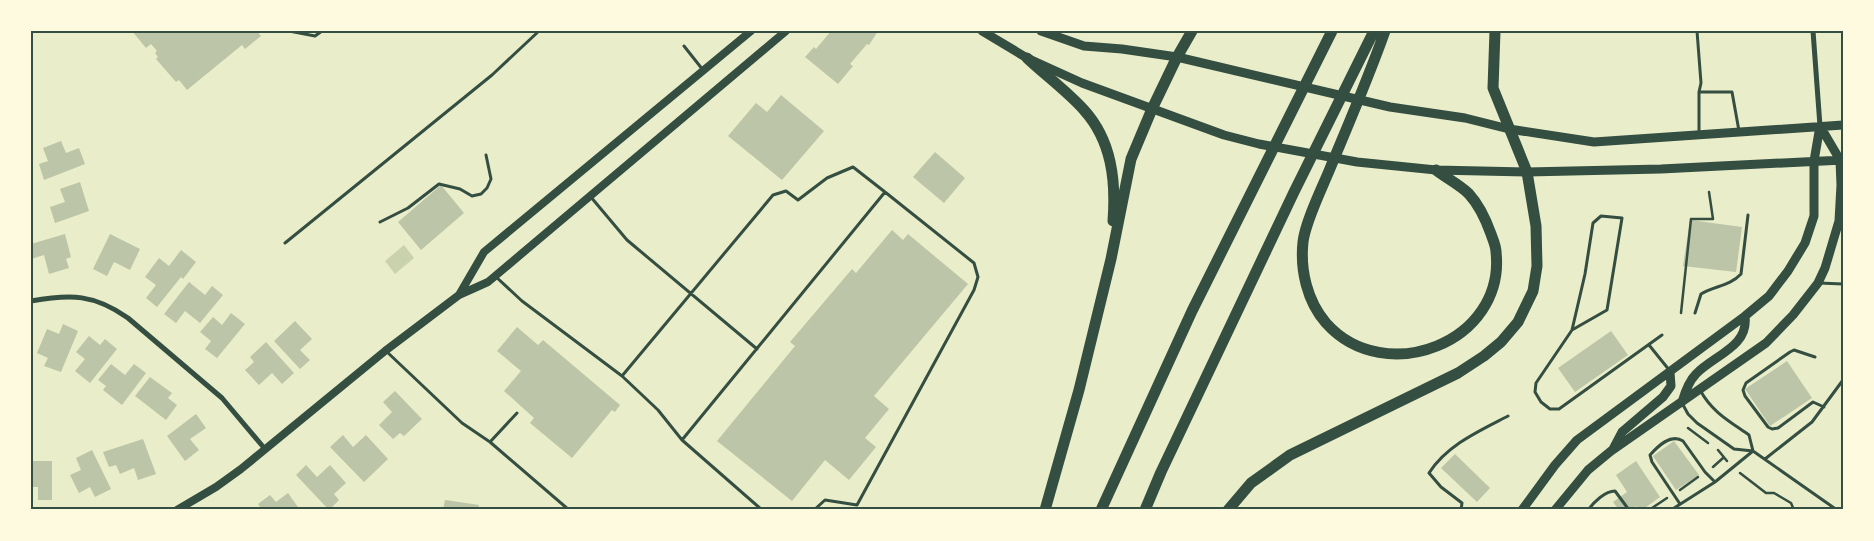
<svg xmlns="http://www.w3.org/2000/svg" width="1874" height="541" font-family="Raleway,sans-serif">
<rect width="100%" height="100%" fill="#e9edc9"/>
<path fill="#cad2ad" d="M404 245 414 258 395 274 385 261Z"/>
<path fill="#bcc5a7" d="M132 31H257L261 36 245 49 242 45 187 90 179 80 176 82 156 59 158 57 155 53 157 51 151 44 146 48Z
M831 31H878L869 45 867 44 850 64 853 66 838 84 805 57 814 47 816 49Z
M781 95 824 131 782 180 728 136 756 103 767 112Z
M61 141 66 153 79 148 85 164 44 180 39 164 48 161 43 148Z
M935 152 965 178 944 203 913 177Z
M80 182 89 211 55 223 50 207 65 202 60 189Z
M441 185 464 213 421 250 398 222Z
M1690 220 1742 227 1736 272 1683 266Z
M892 230 903 240 908 234 968 284 874 396 889 409 865 438 876 447 849 480 825 460 792 501 717 441 795 346 790 342 852 269 856 273Z
M65 234 71 257 66 259 69 268 49 274 44 255 31 259V244Z
M110 234 140 249 130 270 114 262 107 276 93 269Z
M181 250 196 262 183 279 181 277 157 307 146 298 156 285 145 277 159 258 169 266Z
M189 282 205 295 212 286 223 295 200 323 185 311 176 323 164 314Z
M231 313 245 324 217 358 205 349 211 341 200 332 213 317 222 325Z
M295 321 312 339 300 350 310 360 300 369 274 341Z
M63 324 78 331 61 372 44 366 48 358 37 353 47 329 59 334Z
M517 327 538 345 543 340 620 405 615 412 612 410 572 458 530 423 534 418 504 391 521 371 497 351Z
M1611 331 1628 355 1575 392 1558 368Z
M89 336 100 345 105 339 117 349 90 383 75 371 85 359 76 352Z
M266 342 294 373 282 384 272 373 259 385 245 370 254 362 250 357Z
M1787 361 1812 398 1770 426 1745 389Z
M111 364 125 375 134 364 146 373 122 405 103 390 106 386 98 380Z
M150 377 172 393 168 398 177 405 166 420 135 396Z
M395 391 422 419 404 436 400 433 393 439 379 425 392 412 383 402Z
M196 414 206 428 190 439 199 450 185 461 167 436Z
M343 435 353 447 366 435 388 459 364 482 330 447Z
M143 439 156 474 138 480 134 468 120 474 116 465 109 467 103 452Z
M1674 441 1699 475 1676 490 1653 456Z
M92 450 111 489 95 497 90 487 79 493 70 475 81 470 76 458Z
M1455 454 1490 488 1477 502 1441 468Z
M31 461H52V500H38V487H31Z
M1636 461 1660 497 1642 510H1638L1636 506 1631 510H1619L1613 502 1627 492 1616 475Z
M306 465 317 477 330 465 346 483 334 494 339 500 329 510 296 475Z
M288 493 300 510H262L258 504 270 495 276 502Z
M445 500 479 505 478 510H443Z"/>
<g fill="none" stroke-linecap="round" stroke-linejoin="round">
<path stroke="#344e41" stroke-width="2.5" d="M1681 313 1691 219H1713L1709 192
M1688 428 1708 443
M1718 450 1727 461
M1713 467 1723 458
M1740 473 1766 493H1774L1791 503 1794 510
M1680 490 1698 477
M1649 510 1667 498"/>
<path stroke="#344e41" stroke-width="3" d="M289 31 315 36 322 31
M1697 31 1701 83 1699 92V133
M684 46 703 70
M1699 92H1732L1739 131
M590 196 627 240 757 349
M380 222 408 208 439 184 460 189 472 196 481 194 487 188 491 179 486 155
M285 243 492 75 539 31
M495 276 522 301 622 376 658 410 682 440 762 510
M1819 283 1843 284
M1695 313 1701 294C1714 286 1730 286 1741 274L1748 215
M1572 330 1607 310 1622 218 1601 216 1593 223 1585 274 1572 330 1536 383 1535 392 1541 402 1550 409H1559L1662 335
M1649 345 1670 371
M386 351 462 423 490 442
M1815 357 1794 350 1790 352 1746 383 1743 390 1745 396 1768 427 1772 429 1778 428 1813 402 1824 407
M622 376 773 195 786 191 798 200 827 178 853 167 885 192
M1700 390C1712 412 1729 421 1749 435L1753 451
M1682 403 1688 414 1697 423 1734 449 1753 451 1837 510
M517 413 490 442 569 510
M682 440 885 192 974 263 978 277 974 290 857 505 825 500 814 510
M1765 459 1812 422 1843 380
M1680 504 1652 462 1650 455C1658 446 1671 433 1683 441L1705 472 1715 482
M1461 510 1462 503 1441 487 1429 473C1447 445 1479 431 1508 416
M1588 510C1594 502 1605 491 1615 491L1629 510
M1671 510 1715 482 1753 451"/>
<path stroke="#344e41" stroke-width="5" d="M1813 31 1820 126
M31 301C71 294 94 294 128 318L222 398 265 449"/>
<path stroke="#344e41" stroke-width="8" d="M459 295 484 252 751 31
M177 510 216 487 241 469 385 351 459 295 488 282 786 31"/>
<path stroke="#344e41" stroke-width="9" d="M982 31 1027 58 1082 83 1224 135 1259 144 1357 162 1436 170 1527 172 1661 169 1843 160
M1041 31 1084 46 1122 49 1177 57 1390 107 1465 118 1509 129 1594 142 1843 125
M1682 402C1685 392 1689 381 1696 374 1714 355 1749 347 1745 316
M1613 449 1622 432 1663 397 1671 386 1670 372
M1522 510 1555 465 1577 440 1745 316 1769 296 1788 271 1805 243 1814 216V161L1820 126
M1555 510 1588 470 1611 451 1766 343 1793 315 1818 283 1825 268 1839 221 1841 185 1840 160 1820 126"/>
<path stroke="#344e41" stroke-width="11" d="M1385 31C1368 79 1348 125 1329 171 1321 190 1305 223 1303 242 1300 270 1307 301 1326 323 1385 389 1506 342 1496 252 1496 246 1493 240 1491 234 1486 220 1480 206 1469 194 1460 185 1446 178 1436 170
M1027 58C1045 75 1068 92 1084 110 1112 141 1116 181 1113 221
M1045 510 1079 390 1111 259 1131 159 1152 109 1177 57 1192 31
M1101 510 1192 311 1332 31
M1145 510 1161 472 1294 192 1374 31
M1228 510 1251 483 1290 455 1458 373 1484 356 1501 342 1518 322 1533 291 1537 266 1536 226 1527 172 1493 88 1495 31"/>
</g>
<rect width="1874" height="541" fill="none" stroke="#fefae0" stroke-width="65"/>
<rect x="32" y="32" width="1810" height="476" fill="none" stroke="#344e41" stroke-width="2"/>
</svg>
